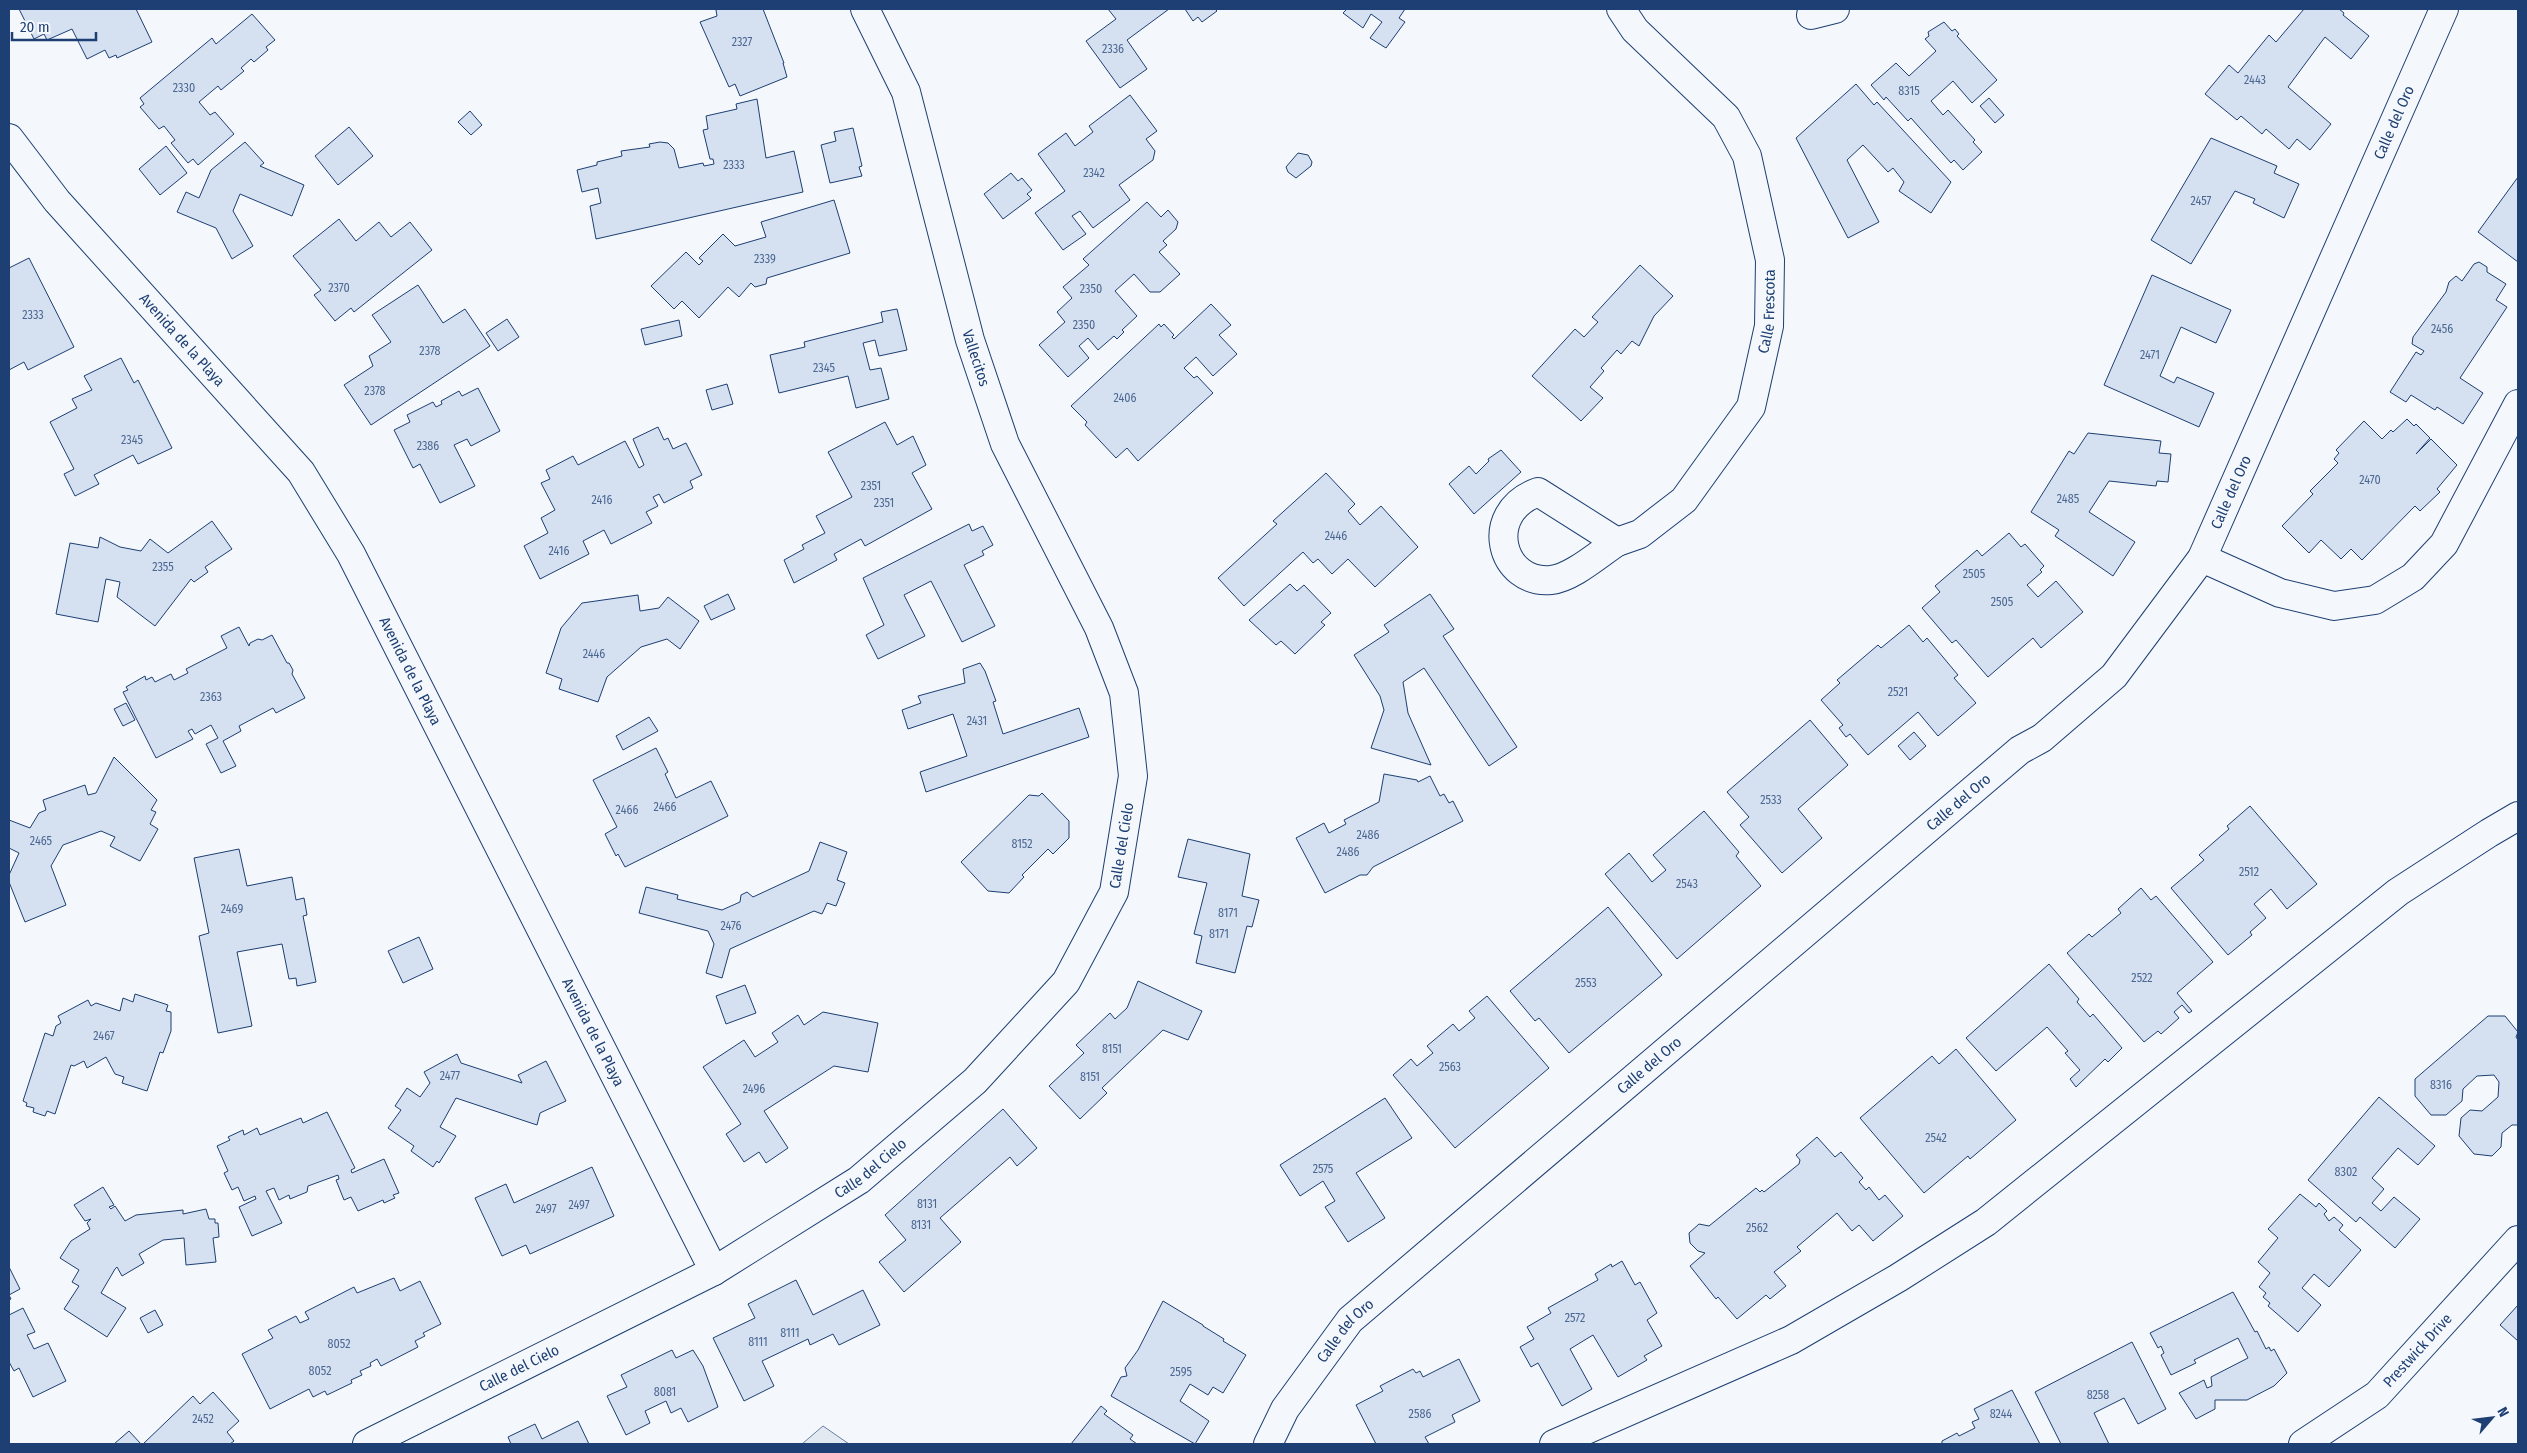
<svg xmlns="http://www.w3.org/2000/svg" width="2527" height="1453" font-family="'Fira Sans Condensed',sans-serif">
<rect width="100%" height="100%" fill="#f4f7fb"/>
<path fill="#e3e9f0" stroke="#687fa3" d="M823 1426 849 1444H802Z"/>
<path fill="#d5e0f0" stroke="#1d3f73" d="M19 9H136L152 42 117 58 116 55 109 58 105 50 87 59 72 29 47 40 44 34 34 39Z
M719 9H763L784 63H783L787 77 740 96 735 84 729 87 700 22 717 16 716 10Z
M1108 9H1169L1127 40 1147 69 1120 88 1086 41 1116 19Z
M1185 9H1215L1217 11 1202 22 1198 17 1193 21Z
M1347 9H1405L1399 18 1405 22 1386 48 1370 38 1382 22 1371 14 1363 28 1343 13Z
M2304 9H2339L2344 13 2343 15 2369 36 2351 59 2325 37 2288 87 2331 124 2310 150 2297 139 2289 149 2266 129 2262 134 2241 116 2237 120 2205 94 2229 65 2238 73 2269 35 2276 42Z
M252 14 275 40 266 47 268 50 254 62 251 59 241 68 244 71 221 90 218 86 199 102 210 115 215 112 234 134 198 165 193 159 188 163 171 143 175 140 164 126 159 129 140 107 144 104 140 98 212 38 216 44Z
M1944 22 1952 31 1955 29 1959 34 1957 36 1997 80 1972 103 1953 81 1931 101 1943 115 1948 110 1975 140 1973 142 1982 152 1963 170 1954 160 1951 163 1911 118 1908 121 1886 97 1884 100 1871 85 1896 63 1909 76 1936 51 1925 39 1929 36 1928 32Z
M1856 84 1874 105 1877 102 1951 182 1931 213 1899 191 1904 182 1893 168 1888 172 1863 145 1847 160 1879 222 1848 238 1796 138Z
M1130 95 1157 131 1146 139 1155 151 1153 160 1119 185 1130 200 1093 228 1080 211 1072 216 1086 234 1063 250 1035 213 1065 191 1038 154 1066 133 1075 146 1093 132 1089 126Z
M1989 98 2004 115 1995 123 1980 106Z
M757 99 766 158 794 151 803 192 596 239 590 206 601 203 598 188 582 192 577 170 597 165V162L622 156 621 151 650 147 649 144 660 142 668 143 674 149 679 168 703 163 704 166 714 164 713 159H710L703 130 708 129 706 116 737 109 736 104Z
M470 111 482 125 471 135 458 122Z
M349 127 373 156 338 185 315 156Z
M853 128 862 166 859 167 862 176 830 183 821 145 836 141 834 132Z
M2211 138 2277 166 2274 173 2299 184 2284 218 2253 203 2255 199 2235 191 2191 264 2151 240Z
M245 142 264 163 260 166 304 185 292 216 240 194 233 211 253 246 232 259 216 228 177 212 186 192 199 198 211 170Z
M166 146 187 173 160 195 139 169Z
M1298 153 1308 155 1312 162 1311 166 1296 178 1288 172 1286 167Z
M1011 173 1018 181 1022 178 1032 190 1027 194 1031 198 1003 219 984 194Z
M2518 177V262L2478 232Z
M834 200 850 253 767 278 766 284 755 287 751 283 739 297 728 287 699 318 682 301 674 309 651 286 686 252 699 265 703 261 699 258 723 234 735 246 766 237 761 222Z
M1147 202 1161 217 1168 210 1178 222 1176 229 1163 241 1167 245 1159 252 1180 274 1160 292H1150L1134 274 1115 291 1137 316 1122 330 1124 332 1117 339 1114 336 1098 350 1088 338 1079 346 1089 358 1068 377 1039 345 1065 322 1057 312 1072 298 1063 287 1089 265 1083 259Z
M339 219 356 241 379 222 391 237 410 222 432 250 354 312 351 308 335 321 314 295 321 290 293 256Z
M29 258 74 347 28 370 24 362 9 370V268Z
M2479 262 2487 267V272L2506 284 2496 300 2507 307 2460 378 2483 393 2463 424 2437 407 2435 410 2411 395 2406 402 2390 392 2416 352 2421 355 2424 351 2412 344 2413 337 2446 292 2449 282 2456 276 2462 281 2474 264Z
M1640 265 1673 296 1654 316 1639 346 1632 341 1621 354 1617 350 1601 368 1604 371 1590 387 1603 398 1581 421 1532 376 1575 329 1584 337 1598 322 1592 317Z
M2152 275 2231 310 2216 343 2181 327 2160 376 2174 383 2177 377 2214 393 2199 427 2104 385Z
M418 285 443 323 465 309 490 346 371 425 344 385 373 366 369 356 391 342 372 315Z
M1211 304 1231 325 1219 335 1237 354 1213 376 1196 357 1184 368 1194 378 1197 376 1213 393 1138 461 1127 448 1116 458 1085 425 1087 422 1071 406 1159 324 1161 327 1164 324 1174 335 1172 337 1174 339Z
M897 309 907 350 879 356 875 340 863 343 870 370 881 368 889 399 856 408 848 376 779 393 770 355 805 347 804 342 883 322 881 312Z
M507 319 519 337 498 351 486 333Z
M679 320 682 336 645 345 641 329Z
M121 358 134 383 138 380 172 448 138 464 133 455 94 475 99 484 75 496 64 474 74 469 50 422 77 408 72 399 92 390 84 376Z
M727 384 733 404 712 410 706 390Z
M478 388 500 431 471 446 467 439 454 445 475 486 440 503 420 464 413 468 394 430 410 422 407 415 433 402 436 407 442 404 441 401 459 391 462 396Z
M2407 419 2414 426 2416 424 2430 438 2416 454 2431 439 2457 465 2437 489 2440 492 2420 511 2415 506 2362 560 2351 549 2341 559 2321 540 2309 553 2282 526 2313 494 2310 491 2338 463 2334 459 2339 453 2336 450 2364 421 2382 439 2391 430 2393 432Z
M885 422 897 445 913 436 926 465 912 473 932 509 865 546 861 539 834 554 837 560 794 583 784 560 804 549 802 545 825 533 816 516 852 497 828 452Z
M658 427 664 440 668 438 673 449 686 443 702 475 690 481 693 488 664 503 659 494 653 497 658 506 646 512 652 523 611 544 604 530 583 541 589 554 540 579 524 546 548 533 541 518 555 510 541 483 550 479 546 470 573 456 578 465 625 441 639 468 644 465 633 439Z
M2088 433 2161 441 2159 453 2171 454 2168 482 2157 481 2156 486 2109 481 2089 512 2135 542 2113 576 2055 536 2059 530 2031 512 2069 451 2074 454Z
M1501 450 1521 472 1474 514 1449 484 1469 466 1476 474 1489 461 1488 459Z
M1326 473 1355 504 1348 511 1360 525 1381 506 1418 547 1375 587 1348 559 1332 574 1318 559 1313 563 1303 552 1244 606 1218 578 1277 524 1273 521Z
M212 521 232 549 205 567 208 572 194 582 191 579 155 626 117 597 120 582 106 579 98 622 56 614 70 543 98 548 100 537 120 547 141 551 150 539 168 553Z
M969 524 972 531 983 526 993 545 982 551 984 555 964 565 995 626 962 642 931 581 904 595 925 636 878 659 866 635 884 625 863 578Z
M2009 533 2021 547 2025 544 2044 566 2040 570 2042 572 2027 585 2038 597 2056 581 2083 612 2041 648 2033 638 1988 677 1956 640 1952 643 1922 608 1940 592 1935 586 1977 550 1982 556Z
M1290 584 1297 591 1304 585 1331 613 1321 622 1325 625 1295 654 1281 641 1276 645 1249 620Z
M728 594 735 609 711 620 704 606Z
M1430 594 1454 629 1443 636 1517 747 1489 766 1424 668 1403 682 1408 713 1431 765 1371 748 1384 710 1380 696 1354 655 1389 632 1384 625Z
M638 595 640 611 659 608 668 597 699 621 680 649 667 639 641 647 607 677 598 702 559 689 562 679 546 673 561 628 582 603Z
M1909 625 1923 642 1927 638 1958 675 1954 678 1976 703 1938 736 1918 712 1868 755 1850 734 1846 737 1839 728 1843 725 1821 700 1840 683 1837 680 1878 645 1881 648Z
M239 627 249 646 250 643 258 639 262 640 272 635 287 663H289L293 670 292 674 305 698 276 713 273 708 239 726 241 731 223 741 236 766 221 773 206 744 218 738 211 725 195 734 192 729 188 731 193 739 156 758 123 692 128 690 126 687 145 676 146 680 152 677 155 682 171 674 174 680 188 673 186 669 227 648 221 636Z
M980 663 985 671 996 701 993 702 1003 734 1079 708 1089 737 926 792 920 772 967 756 953 714 908 729 902 710 921 703 918 696 965 683 963 669Z
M126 703 135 720 123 726 114 709Z
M649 717 658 731 623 750 616 736Z
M1810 720 1848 765 1798 809 1822 838 1782 873 1740 825 1749 817 1727 792Z
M1914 732 1926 746 1910 760 1898 746Z
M656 748 668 772 665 774 676 798 711 781 728 816 625 867 618 854 616 856 605 834 617 827 593 780Z
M114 757 157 800 151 810 156 812 150 824 158 829 140 861 110 846 115 837 101 831 63 845 51 866 66 905 25 922 9 882V875L19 853 9 848V820L30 828 39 813 46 810 43 800 85 785 88 795 96 793Z
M1384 774 1417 780 1418 782 1430 776 1440 796 1444 794 1449 803 1453 801 1463 821 1373 867 1367 875H1360L1325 893 1296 838 1324 823 1329 833 1346 824 1344 820 1379 802Z
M1042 793 1069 821V838L1053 854 1048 849 1022 875 1024 877 1009 893 988 891 961 862 1029 795 1039 796Z
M2250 806 2317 884 2287 909 2271 889 2254 904 2266 918 2250 932 2252 935 2228 955 2171 888 2204 860 2199 855 2229 829 2227 826Z
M1704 811 1739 852 1736 856 1761 886 1677 959 1605 874 1629 853 1652 882 1666 870 1653 855Z
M1188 839 1250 854 1242 896 1259 900 1252 927 1247 926 1235 973 1196 963 1202 936 1194 934 1207 883 1178 877Z
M820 842 847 852 837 880 845 883 836 906 827 903 822 914 814 911 730 949 722 978 706 973 714 944 708 931 639 913 646 887 678 895 677 899 722 910 740 902 741 895 747 892 753 897 809 871Z
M239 849 247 886 292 877 296 900 304 898 307 915 303 916 316 982 297 986 296 978 289 979 282 944 237 952 252 1026 218 1033 199 936 209 933 194 858Z
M2141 888 2151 900 2156 896 2213 962 2177 993 2192 1011 2189 1013 2182 1005 2174 1012 2179 1018 2161 1034 2158 1031 2144 1042 2067 953 2089 934 2092 937 2121 913 2118 909Z
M1608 907 1662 975 1569 1053 1539 1018 1535 1021 1510 991Z
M419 937 433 969 403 983 388 951Z
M2049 964 2079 999 2077 1002 2090 1017 2093 1014 2122 1048 2108 1062 2105 1059 2076 1087 2070 1079 2080 1070 2065 1053 2068 1051 2047 1027 1996 1071 1966 1038Z
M1138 981 1202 1011 1188 1040 1163 1030 1102 1088 1107 1093 1080 1119 1049 1086 1084 1053 1076 1045 1110 1013 1115 1019 1127 1008Z
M745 985 756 1013 726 1024 716 996Z
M135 994 168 1005 166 1011 171 1012V1031L163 1053 160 1052 147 1091 122 1083 124 1077 115 1074 106 1057 87 1068 84 1061 74 1066 71 1065 55 1114 47 1111 45 1116 33 1112 34 1108 26 1106 27 1103 23 1101 45 1033 53 1036 56 1026 61 1023 58 1016 88 1000 91 1006 96 1003 120 1011 123 998 133 1002Z
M1487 996 1549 1068 1455 1148 1393 1075 1411 1059 1417 1066 1433 1053 1427 1046 1453 1024 1459 1031 1475 1018 1469 1011Z
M823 1012 878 1023 868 1072 834 1066 764 1111 788 1148 766 1163 759 1152 744 1162 726 1134 741 1124 703 1067 744 1040 755 1057 778 1042 772 1033 798 1015 804 1025Z
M2488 1016H2505L2518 1032 2516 1037 2518 1040V1125H2512L2502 1133 2501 1147 2492 1156 2474 1154 2459 1136 2461 1118 2470 1110 2482 1111 2498 1097 2499 1082 2494 1075 2477 1076 2463 1089 2462 1101 2446 1115H2431L2415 1096V1079Z
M1956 1049 2016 1120 1970 1159 1968 1156 1924 1193 1860 1118 1932 1056 1939 1064Z
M457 1054 461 1063 522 1083 518 1075 546 1061 566 1101 540 1113 537 1125 456 1098 440 1127 456 1136 439 1163 437 1161 433 1167 411 1151 414 1146 388 1128 401 1110 395 1106 407 1088 420 1097 430 1083 424 1072Z
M2379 1097 2435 1146 2418 1165 2398 1148 2372 1178 2384 1189 2372 1203 2381 1211 2394 1197 2420 1219 2395 1248 2360 1217 2356 1222 2308 1180Z
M1385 1098 1412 1138 1356 1173 1385 1218 1348 1242 1325 1207 1335 1201 1323 1181 1300 1196 1280 1165Z
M1003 1109 1037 1148 1017 1166 1010 1157 940 1218 961 1242 904 1292 879 1262 906 1240 885 1215Z
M327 1112 355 1168 351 1170 352 1173 384 1159 399 1193 393 1195 395 1198 384 1203 383 1200 358 1211 351 1197 344 1200 336 1180 339 1179 338 1175 308 1186 307 1192 290 1199 289 1195 279 1200 274 1188 266 1191 282 1223 252 1236 239 1207 256 1199 255 1196 244 1201 238 1187 232 1190 224 1173 228 1171 217 1146 230 1140 228 1137 243 1130 244 1135 257 1128 260 1135 301 1118 303 1123Z
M1817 1137 1835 1157 1841 1152 1863 1178 1859 1182 1866 1190 1869 1187 1879 1200 1885 1195 1903 1216 1873 1241 1859 1225 1852 1231 1837 1213 1797 1247 1801 1251 1774 1272 1786 1286 1770 1299 1766 1295 1737 1319 1718 1297 1716 1299 1690 1266 1705 1253 1698 1251 1690 1243 1689 1233 1699 1224 1709 1226 1756 1188 1760 1192 1762 1190 1764 1192 1799 1164 1800 1160 1796 1155Z
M592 1167 614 1216 530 1254 526 1245 502 1256 475 1198 506 1184 514 1203Z
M103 1187 114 1205 109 1207 111 1209 115 1206 125 1221 136 1215 183 1210V1214L206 1209 209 1219H215V1223H218L219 1237 213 1238 216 1262 186 1265 184 1238 163 1240 139 1254 144 1263 122 1276 117 1267 115 1269 101 1293 126 1308 107 1337 64 1309 79 1286 72 1282 79 1270 60 1258 71 1241 90 1229 87 1223 91 1219 85 1221 74 1205Z
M2300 1194 2316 1207 2319 1203 2327 1211 2324 1214 2329 1221 2334 1217 2343 1225 2339 1230 2361 1250 2329 1287 2314 1274 2302 1288 2321 1305 2298 1332 2268 1306 2270 1303 2263 1297 2266 1293 2259 1287 2270 1273 2258 1262 2278 1238 2268 1229Z
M1622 1261 1635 1285 1640 1282 1657 1313 1647 1320 1662 1346 1644 1356 1647 1360 1618 1377 1593 1335 1570 1349 1592 1389 1562 1406 1538 1363 1531 1367 1520 1347 1534 1339 1527 1327 1551 1313 1548 1308 1598 1280 1595 1274 1611 1264 1612 1267Z
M9 1267 20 1289 9 1295 11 1299 9 1300Z
M394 1278 400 1291 420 1281 441 1324 423 1333 425 1336 415 1341 418 1347 381 1366 377 1359 370 1363 371 1366 360 1371 362 1375 351 1380 352 1383 327 1395 325 1391 313 1397 309 1389 270 1409 242 1354 273 1338 268 1330 296 1316 300 1323 309 1319 305 1312 354 1287 357 1293Z
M796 1280 813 1315 863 1290 880 1325 839 1345 833 1334 810 1345 808 1339 762 1361 774 1386 744 1401 713 1338 755 1318 748 1304Z
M2233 1292 2255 1332 2257 1331 2266 1349 2269 1347 2271 1351 2274 1349 2287 1373 2274 1386 2247 1400H2215V1409L2196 1419 2179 1393 2204 1380 2207 1388 2212 1386 2211 1377 2248 1358 2238 1338 2194 1360 2196 1363 2171 1375 2161 1355 2164 1353 2161 1346 2158 1348 2150 1333Z
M1163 1301 1203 1325V1326L1224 1339 1223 1341 1246 1355 1223 1393 1213 1387 1208 1395 1190 1384 1180 1401 1209 1421 1195 1444 1111 1396 1121 1377 1127 1376 1125 1368 1138 1350Z
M2518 1305V1341L2500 1325Z
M23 1308 35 1332 27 1335 34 1349 48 1343 66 1381 33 1397 19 1368 14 1371 9 1362V1315Z
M155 1310 163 1325 148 1333 140 1318Z
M2132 1342 2166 1409 2138 1424 2124 1398 2094 1413 2109 1444H2061L2035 1392Z
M672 1350 676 1358 693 1350 703 1366 718 1407 688 1422 681 1408 671 1413 666 1401 645 1411 650 1423 626 1435 607 1396 627 1387 621 1375Z
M1459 1359 1480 1401 1452 1415 1455 1422 1425 1437 1429 1444H1376L1356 1405 1383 1391 1380 1386 1413 1369 1416 1373 1420 1371 1423 1377Z
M2012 1390 2040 1444H1942V1441L1957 1433 1959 1436 1975 1428 1972 1422 1979 1419 1974 1409Z
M213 1392 239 1421 227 1432 234 1441 230 1444H143L193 1396 200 1404Z
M1101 1406 1107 1411 1104 1414 1133 1435 1130 1439 1137 1444H1071Z
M578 1421 589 1444H511L508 1437 535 1424 542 1439Z
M129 1431 141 1444H114Z"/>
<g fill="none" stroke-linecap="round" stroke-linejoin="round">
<g stroke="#1d3f73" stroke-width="30">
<g id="minor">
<path d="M1811 15 1835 9"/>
<path id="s1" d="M9 138 57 201 301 472 351 554 714 1271"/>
<path d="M1538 492 1617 542C1600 553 1572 578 1551 580 1501 585 1481 513 1538 492Z"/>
<path id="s2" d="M1617 542 1640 534 1684 500 1751 407 1769 326 1770 260 1747 156 1726 117 1635 30 1621 9"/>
<path d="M2202 558 2280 593 2334 606 2375 600 2413 577 2444 544 2518 404"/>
<path id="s3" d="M367 1444 714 1271 859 1180 975 1081 1066 982 1114 892 1133 776 1124 693 1099 628 1005 444 970 340 906 92 865 9"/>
<path id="s4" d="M1268 1444 1285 1409 1350 1320 2020 750 2042 738 2114 676 2202 558 2444 9"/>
<path d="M1554 1444 1791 1340 1898 1278 1986 1222 2398 892 2489 833 2518 816"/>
<path id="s5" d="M2303 1444 2377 1395 2518 1240"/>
</g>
</g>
<use href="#minor" stroke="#f4f7fb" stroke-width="28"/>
</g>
<g text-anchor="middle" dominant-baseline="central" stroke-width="4" stroke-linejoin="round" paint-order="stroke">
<g font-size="12" fill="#4b6792">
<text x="742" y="42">2327</text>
<text x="1113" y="49">2336</text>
<text x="2255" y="80">2443</text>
<text x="184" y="88">2330</text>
<text x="1909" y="91">8315</text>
<text x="734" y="165">2333</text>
<text x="1094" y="173">2342</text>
<text x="2201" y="201">2457</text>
<text x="765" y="259">2339</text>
<text x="339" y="288">2370</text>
<text x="1091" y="289">2350</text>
<text x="33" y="315">2333</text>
<text x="1084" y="325">2350</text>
<text x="2442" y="329">2456</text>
<text x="430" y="351">2378</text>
<text x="2150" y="355">2471</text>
<text x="824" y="368">2345</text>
<text x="375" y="391">2378</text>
<text x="1125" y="398">2406</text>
<text x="132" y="440">2345</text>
<text x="428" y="446">2386</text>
<text x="2370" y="480">2470</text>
<text x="871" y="486">2351</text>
<text x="2068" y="499">2485</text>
<text x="602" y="500">2416</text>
<text x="884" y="503">2351</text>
<text x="1336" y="536">2446</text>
<text x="559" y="551">2416</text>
<text x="163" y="567">2355</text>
<text x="1974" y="574">2505</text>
<text x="2002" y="602">2505</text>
<text x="594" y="654">2446</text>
<text x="1898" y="692">2521</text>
<text x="211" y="697">2363</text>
<text x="977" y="721">2431</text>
<text x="1771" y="800">2533</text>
<text x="665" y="807">2466</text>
<text x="627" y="810">2466</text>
<text x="1368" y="835">2486</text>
<text x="41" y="841">2465</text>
<text x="1022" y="844">8152</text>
<text x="1348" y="852">2486</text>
<text x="2249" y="872">2512</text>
<text x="1687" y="884">2543</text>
<text x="232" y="909">2469</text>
<text x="1228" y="913">8171</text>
<text x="731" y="926">2476</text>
<text x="1219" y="934">8171</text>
<text x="2142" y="978">2522</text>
<text x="1586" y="983">2553</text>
<text x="104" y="1036">2467</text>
<text x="1112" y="1049">8151</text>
<text x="1450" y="1067">2563</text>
<text x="450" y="1076">2477</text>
<text x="1090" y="1077">8151</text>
<text x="2441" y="1085">8316</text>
<text x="754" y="1089">2496</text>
<text x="1936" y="1138">2542</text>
<text x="1323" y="1169">2575</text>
<text x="2346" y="1172">8302</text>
<text x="927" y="1204">8131</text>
<text x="579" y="1205">2497</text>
<text x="546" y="1209">2497</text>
<text x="921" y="1225">8131</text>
<text x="1757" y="1228">2562</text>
<text x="1575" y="1318">2572</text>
<text x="790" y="1333">8111</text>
<text x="758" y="1342">8111</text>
<text x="339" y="1344">8052</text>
<text x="320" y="1371">8052</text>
<text x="1181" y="1372">2595</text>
<text x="665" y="1392">8081</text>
<text x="2098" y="1395">8258</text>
<text x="1420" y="1414">2586</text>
<text x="2001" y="1414">8244</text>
<text x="203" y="1419">2452</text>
</g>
<g font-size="15" fill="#1d3f73" stroke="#f4f7fb">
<text stroke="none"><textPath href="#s4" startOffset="1772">Calle del Oro</textPath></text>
<text stroke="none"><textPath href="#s2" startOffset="292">Calle Frescota</textPath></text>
<text stroke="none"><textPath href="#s1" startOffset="266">Avenida de la Playa</textPath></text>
<text transform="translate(976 358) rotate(72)">Vallecitos</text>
<text stroke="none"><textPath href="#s4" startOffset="1368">Calle del Oro</textPath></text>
<text stroke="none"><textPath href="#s1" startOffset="671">Avenida de la Playa</textPath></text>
<text stroke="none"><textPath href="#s4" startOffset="948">Calle del Oro</textPath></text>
<text stroke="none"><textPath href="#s3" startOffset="995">Calle del Cielo</textPath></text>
<text stroke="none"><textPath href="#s1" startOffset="1076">Avenida de la Playa</textPath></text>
<text stroke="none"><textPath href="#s4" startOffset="542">Calle del Oro</textPath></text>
<text stroke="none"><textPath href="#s3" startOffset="575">Calle del Cielo</textPath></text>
<text stroke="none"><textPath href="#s4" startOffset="138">Calle del Oro</textPath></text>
<text stroke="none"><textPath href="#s5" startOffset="149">Prestwick Drive</textPath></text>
<text stroke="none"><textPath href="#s3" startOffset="170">Calle del Cielo</textPath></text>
</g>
</g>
<rect width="2527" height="1453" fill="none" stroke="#1d3f73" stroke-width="20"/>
<g transform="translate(2492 1418) rotate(62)" stroke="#f4f7fb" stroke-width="4" paint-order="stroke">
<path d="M0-4L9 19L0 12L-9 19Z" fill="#1d3f73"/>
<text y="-8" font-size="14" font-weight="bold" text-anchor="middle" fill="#1d3f73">N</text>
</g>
<path d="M12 32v8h84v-8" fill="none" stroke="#1d3f73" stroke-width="2.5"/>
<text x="20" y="32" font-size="15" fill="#1d3f73" stroke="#f4f7fb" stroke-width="4" paint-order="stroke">20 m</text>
</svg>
